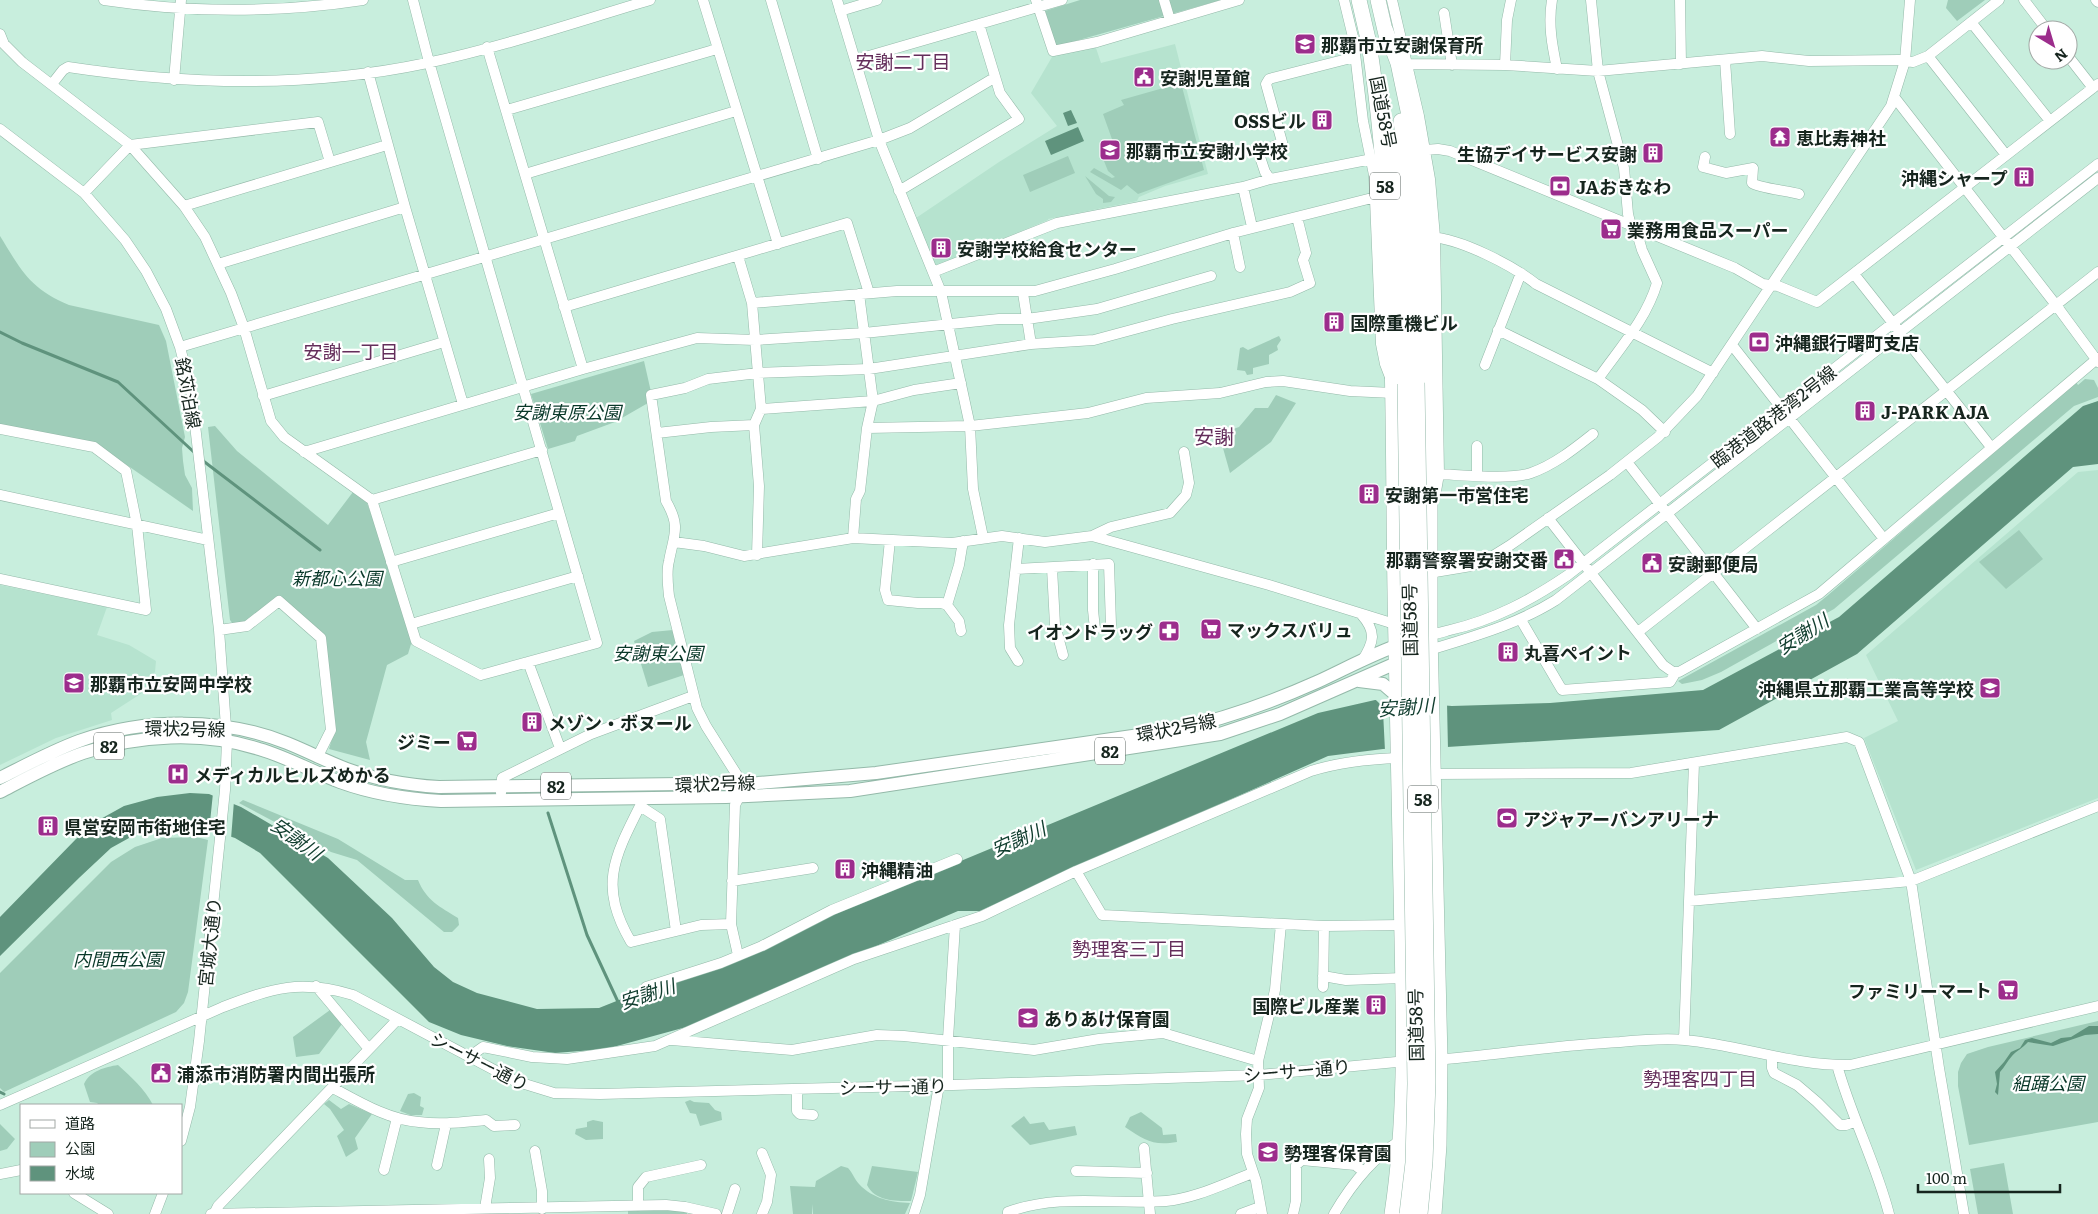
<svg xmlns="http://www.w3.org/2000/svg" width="2098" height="1214" font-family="Literata,'Noto Sans JP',serif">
<rect width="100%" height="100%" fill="#c8eedd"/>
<path fill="#b6e3cf" d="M1175 44 1208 174 1165 186 1139 197 1137 201 1048 219V220L936 266 933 264 916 218 999 162 1057 126 1031 93 1052 57 1067 51 1095 45 1101 63Z
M2098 470V798L1916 870 1864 738 1898 721 1866 655 2078 472Z
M0 585 107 607 97 635 129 645 156 661 155 672 142 693 111 713 112 720 56 738 0 765Z"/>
<path fill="#9fcdb9" d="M1080 0H1221L1054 47 1045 11Z
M1948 0H1985L1957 21 1946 8Z
M1181 83 1204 170 1138 194 1127 185 1121 190 1090 172 1094 168 1112 178 1115 177 1108 171 1100 151 1113 142 1103 114 1124 105 1121 100Z
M1068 156 1075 173 1030 192 1023 175Z
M1085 176 1109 196 1115 197 1111 202 1103 203V199L1096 194Z
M0 236C21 270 30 289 69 305L159 325 166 341 185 437 182 448 183 461 185 475 192 488 193 511 101 447 0 426Z
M1279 336 1281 340 1277 346 1278 350 1269 355V364L1253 368V374L1247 375 1245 371 1237 370 1240 348 1243 347 1248 350Z
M644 361 651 392 648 403 615 422 577 436 575 441 548 449 531 394Z
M2085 379 2094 380 2098 388V397L2074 406 1834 609 1721 672 1702 680 1682 684 1678 681 1816 605 1827 596 2076 382 2078 385Z
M1276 395 1296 403 1271 442 1230 473 1219 434 1239 427 1255 408H1268Z
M215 426 237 451 328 525 353 492 367 503 414 634 408 654 387 665 366 742 370 760 329 749 335 729 325 636 279 596 247 621 233 624 230 620 208 427Z
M2019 530 2043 559 2006 589 1979 562Z
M673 630 684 675 648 687 634 641 652 632Z
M243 800 338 839 405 880H418C426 900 440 907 458 918L459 925 452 932H444L357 860 331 852 239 803Z
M196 837 208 840 188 992 184 1003 176 1012 4 1092 0 1088V973L111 862 135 847 162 838Z
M330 1010 342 1024 319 1054 296 1057 293 1037Z
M2098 1021V1122L1969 1145 1958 1086V1072L1961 1063 1967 1054 1988 1047Z
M118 1065C131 1077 145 1089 153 1105H99L97 1103 90 1102 84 1084C90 1071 105 1067 118 1065Z
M414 1093 421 1097 420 1106 424 1108 422 1115H410L400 1111 408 1094Z
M329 1100 341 1109 349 1104 372 1114 355 1138 358 1149 346 1157 337 1136 344 1130 330 1109 324 1104Z
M690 1100 694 1102 709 1103 715 1110 721 1112 722 1120 700 1126 696 1114 690 1113 685 1102Z
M1141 1112 1162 1128 1163 1135 1176 1134 1177 1142C1152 1146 1145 1140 1125 1127L1130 1117Z
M1024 1116 1030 1124 1044 1122 1049 1130 1075 1126 1077 1135 1030 1145 1011 1126Z
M593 1120 603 1122V1139L586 1140 575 1134 576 1129 587 1127V1122Z
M0 1124 15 1139 7 1149 0 1151Z
M2004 1163 2013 1214H1978L1970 1169Z
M841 1166 848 1168C853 1173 854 1179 859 1184 873 1199 891 1202 910 1203L905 1214H813V1204L812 1214H793L790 1186 815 1187 816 1181Z
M872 1166 918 1172 911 1201C894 1201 875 1201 867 1185Z
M670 1210 687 1211V1214H628V1211Z"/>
<path fill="#5f937d" d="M1071 110 1077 123 1068 126 1063 113Z
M1078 127 1084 141 1051 155 1045 141Z
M2098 401V464L2073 467 1857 654 1719 730 1447 747 1383 749 1328 756 980 911H958L690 1026 606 1049 555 1053 507 1046 461 1035 429 1022 260 853 235 838 198 826 167 825 138 833 111 848 80 877 0 956V917L76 839 97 821 124 806 157 797 190 793 209 794 241 807 328 858 392 918 434 967 453 982 477 993 537 1009 599 1008 624 998 673 983 845 909 1318 713 1375 700 1452 706 1550 703 1703 690 1839 617 2083 406Z
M2089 1026H2098V1034L2085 1035 2053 1046 2028 1042C2023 1048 2016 1051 2012 1056 2007 1061 2005 1067 2000 1072L1998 1095 1995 1092 1997 1084 1995 1072 2004 1062 2011 1052 2020 1048 2025 1040 2032 1038 2051 1043 2061 1038 2071 1037Z"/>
<path fill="#c8eedd" d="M1375 699 1447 703 1448 750 1385 751 1383 711 1381 705Z
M213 793 234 801 231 839 209 832Z"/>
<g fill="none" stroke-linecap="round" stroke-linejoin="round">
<path stroke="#5f937d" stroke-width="3" d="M0 332 22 343 118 382 196 454
M202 460 320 550
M548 813 587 935 619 1004
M0 1092 4 1094"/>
<g stroke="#94b9a9" stroke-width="11">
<path id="minor" d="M104 0C190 13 278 13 363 0
M703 0 778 244
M771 0 818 159
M837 0 879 140 941 292 970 426 973 489 983 537
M1036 0 1053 51 1097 42 1239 0
M1164 0 1170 20
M1344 0 1353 37 1363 121 1374 175 1381 344 1385 364 1390 377
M1392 0 1419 116 1430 179 1435 237 1439 474 1435 497
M1552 0C1548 24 1552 45 1557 69
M1591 0 1598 71 1624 168 1628 214 1631 226 1637 233 1642 250 1657 283C1646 320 1619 349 1598 379
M1680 0 1681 64
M2024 0 2047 30
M2096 0 2098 2
M840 11 877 0
M1444 13 1452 65
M1971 22 2050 121
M0 34 4 44 22 62 130 145 184 206 205 237 231 293 244 328 271 421 284 437 372 500 416 641 481 675 597 643 429 62 413 0
M487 47 583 369
M1928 56 2006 155
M2068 56 2093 88
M855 60 1062 0
M1725 60 1730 134
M1408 64 1505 65 1598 71 1762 56 1809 61 1899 60 1913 62 1928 56 1999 0
M1505 65 1507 20 1511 0
M368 72 405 207 463 404
M174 80 181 0
M52 84 63 70 68 67C187 85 309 88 427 63 502 47 576 22 650 0
M1895 98 2056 305 2098 362
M507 110 717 49
M0 129 84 193 125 240 146 271 166 309 180 347 191 391 219 630 227 741 225 790 199 1041 190 1107 181 1141
M1425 150 1438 149 1450 151 1735 268 1763 284 1778 286 1817 302 2098 84
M1705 157 1703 167 1726 173 1753 168 1752 183C1759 188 1789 191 1799 194
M525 174 736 111
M1270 179 1265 172 1259 154 1282 142 1266 84 1269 79 1355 57
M1243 187 1252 227
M899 191 1019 119 1000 93 979 24
M84 193 130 145 318 122 330 162
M184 206 387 145
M1233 233 1240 267
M1431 237C1461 239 1512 265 1536 284L1713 373
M738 256 752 303 761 409 754 425 759 486 757 555
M218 264 405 207
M933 272 1057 223 1243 187 1270 179 1372 159
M1854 274 1991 447
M1023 293 1031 344
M752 303 897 291H1035L1115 269 1233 233 1376 197
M564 307 847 223 869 293
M1498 330 1598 379 1642 410 1665 432
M1732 345 1884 539
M180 347 879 140 910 128 994 78
M1485 365 1521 273
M263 396 444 342
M761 409 873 401 914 390 961 383
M867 428 970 426 1088 413 1146 398 1220 393 1266 382 1283 381 1350 391 1393 393
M0 429 94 447 126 471 137 525 146 610 0 579
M657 433 711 427 754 425
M304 452 583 369 697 338 755 340 864 333 999 319H1027L1097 309 1211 276
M1627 462 1757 629
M1439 474C1462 475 1511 480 1531 473 1554 465 1574 449 1593 434
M1477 475V446
M0 495 208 540
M372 500 542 450
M1548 518 1663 665 1673 672H1679L1819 594 2098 358
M1092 536 1111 527 1170 513 1186 495 1189 483 1184 452
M853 538 856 499 860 491 867 428 873 401 859 294
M890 540 885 590 888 600 918 603H942L947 605 959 621 961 631
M674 542 704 546 744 556 853 538 952 543 1002 536 1045 542 1092 536 1269 585 1401 626
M391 562 559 513
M1093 564V610L1095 629
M1052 568 1055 625 1063 655
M1016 569 1109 564 1111 625
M1429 573 1471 566 1488 559 1509 546 1610 475 1658 437 1697 396 1891 106 1905 61 1910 0
M947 605 959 565 963 541
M1361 614C1377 632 1374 642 1362 661
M1521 620 1562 690 1670 682 1676 672
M411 624 578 576
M219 630 247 626 279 601 321 638 331 730 318 756
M1638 632 2098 272
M1424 633C1433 636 1442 632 1450 630 1494 620 1531 600 1568 575L2098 164
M1430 650C1474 636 1516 625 1556 600L2098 178
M1018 661 1010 648 1009 625 1019 538
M528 662 560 748
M1434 774 1631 773 1847 737 1859 742 1911 881 1939 1068 1964 1214
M501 793 502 778 591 734 693 696
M642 802 640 806 660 819 676 931
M640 806C613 859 599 887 631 942L701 925 731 924 735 805C741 794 742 786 737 775L706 726 697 708 669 596C668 585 666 572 669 561 674 534 681 527 666 501L651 395 685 388 708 379 758 373 869 369 1031 344 1094 340 1172 319 1290 292 1310 283 1303 260 1306 253 1297 217
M1076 871 1102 915 1324 926 1402 925
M732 881 813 868
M1689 901 1911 881 2098 806
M731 924 738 955
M1323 976 1346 980 1403 978
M316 986 369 1049
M646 987 721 963 762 946 832 910 957 859
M1323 987 1324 926
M672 1040 792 1050 877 1035 904 1036 1034 1050 1099 1039 1163 1033 1258 1061 1259 1088 1247 1119 1246 1134 1247 1154 1256 1181 1262 1214
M1684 1040 1694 763
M1772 1056V1068L1774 1073 1797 1085 1817 1102 1840 1125H1846L1856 1121
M473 1059 476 1052 483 1047 532 1057 567 1059 655 1046 854 959 982 916 1076 871 1311 771C1340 762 1369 759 1399 758
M1434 1060C1496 1055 1558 1045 1620 1042 1641 1040 1663 1038 1685 1040 1740 1045 1794 1066 1850 1065L2098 1006
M1258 1061 1275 990 1281 924
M1837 1065C1851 1116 1876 1163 1889 1214
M948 1085V1039L955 925
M333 1088C359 1102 389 1120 419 1122 442 1125 463 1122 486 1120L494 1126 515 1125
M797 1089V1111L800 1114 813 1115
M0 1105 223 1007C273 988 300 979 353 995L515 1081 554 1093 600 1094 953 1085 1259 1075 1407 1061
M1144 1148 1150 1214
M535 1151 542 1191V1209
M762 1153 771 1175 767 1202 762 1214
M437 1165 446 1124
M384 1170 397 1118
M1076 1171 1147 1173
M0 1174 21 1170
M74 1193 108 1214
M638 1206V1187L646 1177 701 1165
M485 1208 490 1178 489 1159
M155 1214 163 1193
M211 1214 666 1205 685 1207 716 1214
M214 1214 218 1206 398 1019
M727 1214 735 1189
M914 1214 920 1195 939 1085
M1008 1214V1212C1059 1193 1113 1205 1166 1201 1197 1198 1225 1183 1253 1173
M1241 1214 1260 1207
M1293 1214 1296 1201V1165L1302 1160 1355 1165 1363 1171
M1334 1214C1351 1185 1372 1158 1401 1140"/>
</g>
<g stroke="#94b9a9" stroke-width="14">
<path id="major" d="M1359 681 1383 684 1398 697
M0 778C26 765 52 751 79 741 145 718 222 717 287 743 307 751 326 761 347 769 377 780 407 785 439 787L758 783 876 773 1174 730C1225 719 1272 702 1319 681 1347 668 1374 653 1404 643
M0 792C27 778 54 763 83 753 138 735 203 731 259 749 287 757 313 772 340 782 373 794 406 799 441 801L726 797 850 791 1220 734 1280 714 1403 660"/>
</g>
<g stroke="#94b9a9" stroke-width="16">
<path id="highway" d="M1359 0 1371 52
M1378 0 1387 39
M1385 29 1398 63 1419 163 1426 250 1430 433V635L1440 1059 1439 1145 1434 1214
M1369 43C1399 242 1391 443 1396 643 1398 741 1400 840 1402 938 1404 1032 1406 1120 1392 1214
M1401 121C1413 208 1416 295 1417 383
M1391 143 1401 233 1405 384"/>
</g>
<use href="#minor" stroke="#fff" stroke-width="10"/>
<use href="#major" stroke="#fff" stroke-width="12"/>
<use href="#highway" stroke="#fff" stroke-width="15"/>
<g stroke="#94b9a9" stroke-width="16" stroke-linecap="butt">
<path id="highway-bridge" d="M1417 383 1428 1082 1425 1162 1420 1214
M1405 384 1415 1084 1413 1163 1407 1214"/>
</g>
<use href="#highway-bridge" stroke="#fff" stroke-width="15"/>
</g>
<defs>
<g id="school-square" transform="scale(1.125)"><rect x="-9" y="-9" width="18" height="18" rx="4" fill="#9c2d8c" stroke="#fff"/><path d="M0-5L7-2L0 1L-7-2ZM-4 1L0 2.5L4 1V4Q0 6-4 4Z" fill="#fff"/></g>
<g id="civic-square" transform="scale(1.125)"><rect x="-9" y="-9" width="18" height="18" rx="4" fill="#9c2d8c" stroke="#fff"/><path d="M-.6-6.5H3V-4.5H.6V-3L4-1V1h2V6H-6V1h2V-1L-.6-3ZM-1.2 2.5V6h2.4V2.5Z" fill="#fff"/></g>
<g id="building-square" transform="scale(1.125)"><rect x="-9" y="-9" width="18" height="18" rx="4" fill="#9c2d8c" stroke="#fff"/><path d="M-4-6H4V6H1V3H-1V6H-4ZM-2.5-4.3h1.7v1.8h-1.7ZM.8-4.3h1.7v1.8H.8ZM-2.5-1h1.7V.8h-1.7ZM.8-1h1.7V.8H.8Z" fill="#fff"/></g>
<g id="temple-square" transform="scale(1.125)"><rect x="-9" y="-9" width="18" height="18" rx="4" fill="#9c2d8c" stroke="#fff"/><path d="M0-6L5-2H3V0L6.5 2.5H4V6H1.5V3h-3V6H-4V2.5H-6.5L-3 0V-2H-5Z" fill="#fff"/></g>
<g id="bank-square" transform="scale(1.125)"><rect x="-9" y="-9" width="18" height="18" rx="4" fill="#9c2d8c" stroke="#fff"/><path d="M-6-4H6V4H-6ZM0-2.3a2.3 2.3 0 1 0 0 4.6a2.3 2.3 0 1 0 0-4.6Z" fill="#fff"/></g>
<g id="supermarket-square" transform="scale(1.125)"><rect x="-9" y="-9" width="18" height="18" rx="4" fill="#9c2d8c" stroke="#fff"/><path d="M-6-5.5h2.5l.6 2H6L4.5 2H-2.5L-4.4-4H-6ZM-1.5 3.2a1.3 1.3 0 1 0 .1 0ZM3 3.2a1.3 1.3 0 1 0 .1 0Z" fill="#fff"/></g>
<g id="pharmacy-square" transform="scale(1.125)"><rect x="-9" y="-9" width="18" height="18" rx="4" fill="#9c2d8c" stroke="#fff"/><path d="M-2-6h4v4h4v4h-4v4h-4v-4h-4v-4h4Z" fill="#fff"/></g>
<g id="hospital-square" transform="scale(1.125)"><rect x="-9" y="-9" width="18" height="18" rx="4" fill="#9c2d8c" stroke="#fff"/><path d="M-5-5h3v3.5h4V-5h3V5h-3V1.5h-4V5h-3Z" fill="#fff"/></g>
<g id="stadium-square" transform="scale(1.125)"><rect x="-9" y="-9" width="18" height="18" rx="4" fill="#9c2d8c" stroke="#fff"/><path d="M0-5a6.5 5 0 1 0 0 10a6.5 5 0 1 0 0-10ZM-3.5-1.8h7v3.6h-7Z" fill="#fff"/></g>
</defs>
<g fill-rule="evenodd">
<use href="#school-square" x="1305" y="44"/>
<use href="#civic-square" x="1144" y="77"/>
<use href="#building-square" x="1322" y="120"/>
<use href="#temple-square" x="1780" y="137"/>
<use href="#school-square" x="1110" y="150"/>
<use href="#building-square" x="1653" y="153"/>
<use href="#building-square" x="2024" y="177"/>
<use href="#bank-square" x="1560" y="186"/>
<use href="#supermarket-square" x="1611" y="229"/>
<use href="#building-square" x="941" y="248"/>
<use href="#building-square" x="1334" y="322"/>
<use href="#bank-square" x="1759" y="342"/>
<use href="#building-square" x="1865" y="411"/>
<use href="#building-square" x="1369" y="494"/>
<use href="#civic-square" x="1564" y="559"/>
<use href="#civic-square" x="1652" y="563"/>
<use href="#supermarket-square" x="1211" y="629"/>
<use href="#pharmacy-square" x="1169" y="631"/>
<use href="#building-square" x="1508" y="652"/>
<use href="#school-square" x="74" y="683"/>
<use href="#school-square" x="1990" y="688"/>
<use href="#building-square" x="532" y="722"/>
<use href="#supermarket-square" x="467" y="741"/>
<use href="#hospital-square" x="178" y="774"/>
<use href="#stadium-square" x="1507" y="818"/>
<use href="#building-square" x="48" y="826"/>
<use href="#building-square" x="845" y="869"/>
<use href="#supermarket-square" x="2008" y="990"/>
<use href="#building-square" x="1376" y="1005"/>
<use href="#school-square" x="1028" y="1018"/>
<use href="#civic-square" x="161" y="1073"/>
<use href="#school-square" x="1268" y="1152"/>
</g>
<g text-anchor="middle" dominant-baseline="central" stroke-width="4.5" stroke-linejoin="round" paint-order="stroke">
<g fill="#fff" stroke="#5c6662" stroke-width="1">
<rect x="1370" y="172.5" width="30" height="27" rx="4"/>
<rect x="94" y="732.5" width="30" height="27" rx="4"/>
<rect x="1095" y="737.5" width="30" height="27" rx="4"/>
<rect x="541" y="772.5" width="30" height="27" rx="4"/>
<rect x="1408" y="785.5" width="30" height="27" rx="4"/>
</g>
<g font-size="16" font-weight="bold" fill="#16251e">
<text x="1385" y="186">58</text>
<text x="109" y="746">82</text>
<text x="1110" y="751">82</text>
<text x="556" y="786">82</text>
<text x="1423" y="799">58</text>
</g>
<g font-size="18" font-weight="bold" fill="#16251e" stroke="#fff" text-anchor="start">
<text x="1321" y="44">那覇市立安謝保育所</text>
<text x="1160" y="77">安謝児童館</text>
<text x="1306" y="120" text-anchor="end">OSSビル</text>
<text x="1796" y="137">恵比寿神社</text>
<text x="1126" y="150">那覇市立安謝小学校</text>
<text x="1637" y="153" text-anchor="end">生協デイサービス安謝</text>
<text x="2008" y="177" text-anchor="end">沖縄シャープ</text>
<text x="1576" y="186">JAおきなわ</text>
<text x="1627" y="229">業務用食品スーパー</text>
<text x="957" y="248">安謝学校給食センター</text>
<text x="1350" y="322">国際重機ビル</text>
<text x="1775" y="342">沖縄銀行曙町支店</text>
<text x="1881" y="411">J-PARK AJA</text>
<text x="1385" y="494">安謝第一市営住宅</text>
<text x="1548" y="559" text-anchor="end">那覇警察署安謝交番</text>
<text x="1668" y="563">安謝郵便局</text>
<text x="1227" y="629">マックスバリュ</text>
<text x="1153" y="631" text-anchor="end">イオンドラッグ</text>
<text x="1524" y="652">丸喜ペイント</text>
<text x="90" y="683">那覇市立安岡中学校</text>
<text x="1974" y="688" text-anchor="end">沖縄県立那覇工業高等学校</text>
<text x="548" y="722">メゾン・ボヌール</text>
<text x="451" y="741" text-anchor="end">ジミー</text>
<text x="194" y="774">メディカルヒルズめかる</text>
<text x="1523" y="818">アジャアーバンアリーナ</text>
<text x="64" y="826">県営安岡市街地住宅</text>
<text x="861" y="869">沖縄精油</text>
<text x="1992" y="990" text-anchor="end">ファミリーマート</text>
<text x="1360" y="1005" text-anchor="end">国際ビル産業</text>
<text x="1044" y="1018">ありあけ保育園</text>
<text x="177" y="1073">浦添市消防署内間出張所</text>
<text x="1284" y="1152">勢理客保育園</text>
</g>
<g font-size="18" fill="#16251e" stroke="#fff">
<text transform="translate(1384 112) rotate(79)">国道58号</text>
<text transform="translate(189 393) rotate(80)">銘苅泊線</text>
<text transform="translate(1773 416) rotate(-38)">臨港道路港湾2号線</text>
<text transform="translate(1409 620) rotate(-91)">国道58号</text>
<text transform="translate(1176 727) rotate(-11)">環状2号線</text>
<text transform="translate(185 728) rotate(1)">環状2号線</text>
<text transform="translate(715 783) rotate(-2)">環状2号線</text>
<text transform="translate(209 942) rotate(-84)">宮城大通り</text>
<text transform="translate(1415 1025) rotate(-91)">国道58号</text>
<text transform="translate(480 1061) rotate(27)">シーサー通り</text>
<text transform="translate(1297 1070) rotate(-5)">シーサー通り</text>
<text transform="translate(893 1086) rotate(-1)">シーサー通り</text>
</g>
<g font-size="18" font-style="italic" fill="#093829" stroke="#fff">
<text x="567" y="411">安謝東原公園</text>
<text x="337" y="577">新都心公園</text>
<text x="658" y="652">安謝東公園</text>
<text x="118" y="958">内間西公園</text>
<text x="2048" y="1082">組踊公園</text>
</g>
<g font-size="19" fill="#642e5b" stroke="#fff">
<text x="903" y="61">安謝二丁目</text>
<text x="351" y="351">安謝一丁目</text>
<text x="1129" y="948">勢理客三丁目</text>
<text x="1700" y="1078">勢理客四丁目</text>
</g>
<g font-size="19" font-style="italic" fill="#103d2e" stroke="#fff">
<text transform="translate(1802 633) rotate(-32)">安謝川</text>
<text transform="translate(1406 706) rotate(-4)">安謝川</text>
<text transform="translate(297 838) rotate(36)">安謝川</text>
<text transform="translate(1018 838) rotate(-24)">安謝川</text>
<text transform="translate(647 993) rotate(-18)">安謝川</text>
</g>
<g font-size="20" fill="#642e5b" stroke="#fff">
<text x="1214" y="435">安謝</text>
</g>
</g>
<rect x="20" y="1104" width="162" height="90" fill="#ffffff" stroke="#a2a8a5"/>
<rect x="30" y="1120" width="25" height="8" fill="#ffffff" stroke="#a2a8a5"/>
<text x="65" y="1129" font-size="15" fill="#16251e">道路</text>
<rect x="30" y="1142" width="25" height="15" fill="#9fcdb9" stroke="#a2a8a5"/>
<text x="65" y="1154" font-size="15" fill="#16251e">公園</text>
<rect x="30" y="1166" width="25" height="15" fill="#5f937d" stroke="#a2a8a5"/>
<text x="65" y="1179" font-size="15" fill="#16251e">水域</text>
<g transform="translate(2053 45) rotate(142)"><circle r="24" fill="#ffffff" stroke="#a2a8a5"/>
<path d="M0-4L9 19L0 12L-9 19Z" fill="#9c2d8c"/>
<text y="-8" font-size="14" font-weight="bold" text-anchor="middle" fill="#16251e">N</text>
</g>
<path d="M1918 1184v8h142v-8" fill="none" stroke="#16251e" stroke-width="2.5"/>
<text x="1926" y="1184" font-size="15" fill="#16251e" stroke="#ffffff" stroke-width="4" paint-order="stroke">100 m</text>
</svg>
